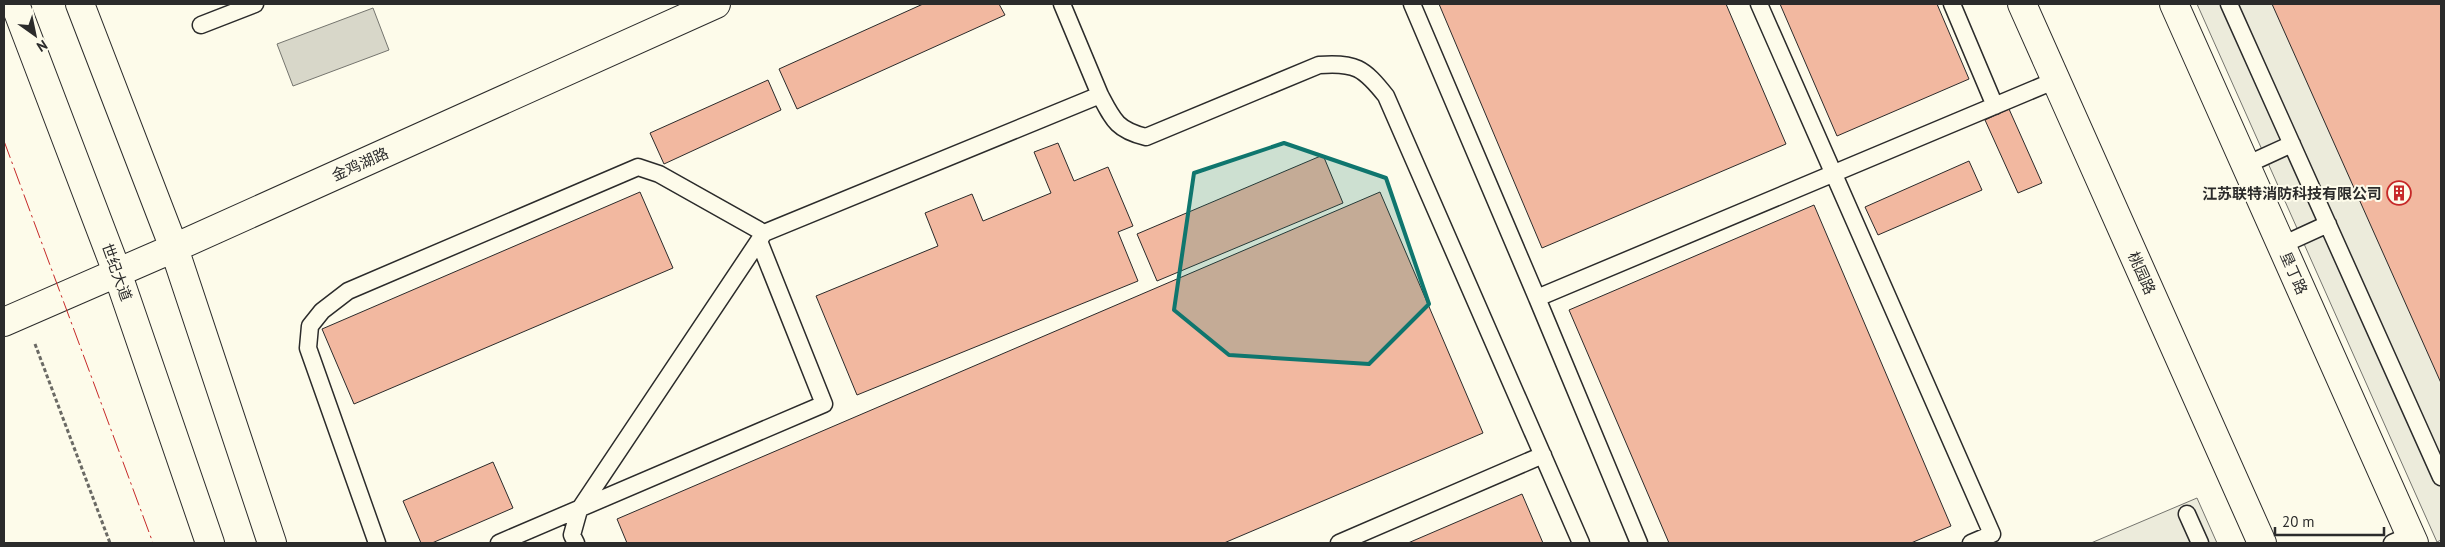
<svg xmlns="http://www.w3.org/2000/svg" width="2445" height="547" font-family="'PT Sans','Noto Sans SC',sans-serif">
<rect width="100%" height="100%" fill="#fdfbea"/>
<path fill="#ecebdb" stroke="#74746e" d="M2197 4H2441V540L2437 542Z
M2197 498 2217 543H2091Z"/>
<path fill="#d8d7c9" stroke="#74746e" d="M373 8 389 50 293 86 277 44Z"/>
<path fill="#f2b8a0" stroke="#2b2b2b" d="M923 4H999L1005 15 797 109 779 69Z
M1439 4H1726L1786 144 1542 248Z
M1780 4H1937L1969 79 1837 136Z
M2272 4H2441V383Z
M768 80 781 110 664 164 650 133Z
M2009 109 2042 183 2018 193 1985 120Z
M1058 143 1074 181 1108 167 1133 226 1118 232 1138 281 857 395 816 296 938 246 925 213 972 194 983 221 1051 193 1034 152Z
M1323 155 1343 203 1157 281 1137 234Z
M1969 161 1982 190 1878 235 1865 207Z
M640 192 673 268 354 404 322 329Z
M1380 192 1483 433 1224 543H627L617 519Z
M1814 205 1951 526 1911 543H1669L1569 310Z
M493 462 513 508 432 543H421L403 501Z
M1522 494 1543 543H1408Z"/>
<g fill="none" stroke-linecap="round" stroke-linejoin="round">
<g stroke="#2b2b2b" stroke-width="19">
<path id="lane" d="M1412 4 1537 298
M1759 4 1992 534 1971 543
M1952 4 1995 106
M2229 4 2441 477
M201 25 255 4
M1100 95C1113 120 1117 130 1146 137L1319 65C1355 62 1364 68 1386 96L1581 543
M2246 165 2292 144
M2282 245 2328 224
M2187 514 2200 543
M377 543 308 348 310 326 322 311 348 291 638 167 659 174 764 233
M499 543 824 404 759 241
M576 543 572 535 579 510 764 233 1100 95 1062 4
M1339 543 1543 455
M1639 543 1537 298 2056 80
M2392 543 2410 535"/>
</g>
<g stroke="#2b2b2b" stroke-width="30">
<path id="street" d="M2174 4 2414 543"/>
</g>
<g stroke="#2b2b2b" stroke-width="30">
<path id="secondary" d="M15 4 117 272 210 543
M80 4 174 248 272 543
M2022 4 2262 543
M4 322 174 248 716 4"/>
</g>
<path stroke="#6a6964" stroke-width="3" stroke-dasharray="4 2.5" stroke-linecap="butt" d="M35 344 110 543"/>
<use href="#lane" stroke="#fdfbea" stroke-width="16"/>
<use href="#street" stroke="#fdfbea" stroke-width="28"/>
<use href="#secondary" stroke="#fdfbea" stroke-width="28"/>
<path stroke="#c62828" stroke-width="1" stroke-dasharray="18 4 2.5 4" stroke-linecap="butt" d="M4 141 153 543"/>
</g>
<path fill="#0f766e" fill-opacity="0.2" stroke="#0f766e" stroke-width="4" stroke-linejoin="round" d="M1284 143 1386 178 1429 304 1369 364 1229 355 1174 310 1194 173Z"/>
<defs>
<g id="building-ring" transform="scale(1.25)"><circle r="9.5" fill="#fdfbea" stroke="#c62828" stroke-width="1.5"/><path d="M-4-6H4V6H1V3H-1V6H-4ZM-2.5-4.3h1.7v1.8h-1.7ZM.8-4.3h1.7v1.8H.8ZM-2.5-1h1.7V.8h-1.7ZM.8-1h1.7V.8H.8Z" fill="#c62828"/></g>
</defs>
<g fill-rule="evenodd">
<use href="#building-ring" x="2399" y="193"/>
</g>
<g text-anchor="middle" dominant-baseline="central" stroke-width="4" stroke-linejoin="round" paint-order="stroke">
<g font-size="15" fill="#2b2b2b" stroke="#fdfbea">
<text transform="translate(360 164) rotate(-24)">金鸡湖路</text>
<text transform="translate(117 272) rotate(70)">世纪大道</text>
<text transform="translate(2142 273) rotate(66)">桃园路</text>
<text transform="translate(2294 273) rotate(66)">垦丁路</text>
</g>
<g font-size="15" font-weight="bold" fill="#2b2b2b" stroke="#fdfbea" text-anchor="end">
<text x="2382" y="193">江苏联特消防科技有限公司</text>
</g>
</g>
<rect width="2445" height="547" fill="none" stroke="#2b2b2b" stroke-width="10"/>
<g transform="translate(35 35) rotate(147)" stroke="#fdfbea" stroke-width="4" paint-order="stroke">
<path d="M0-4L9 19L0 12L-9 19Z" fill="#2b2b2b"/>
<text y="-8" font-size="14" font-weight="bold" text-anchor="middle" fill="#2b2b2b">N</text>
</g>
<path d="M2275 527v8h109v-8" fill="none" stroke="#2b2b2b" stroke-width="2.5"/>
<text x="2282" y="527" font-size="15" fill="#2b2b2b" stroke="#fdfbea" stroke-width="4" paint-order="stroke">20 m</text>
</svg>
